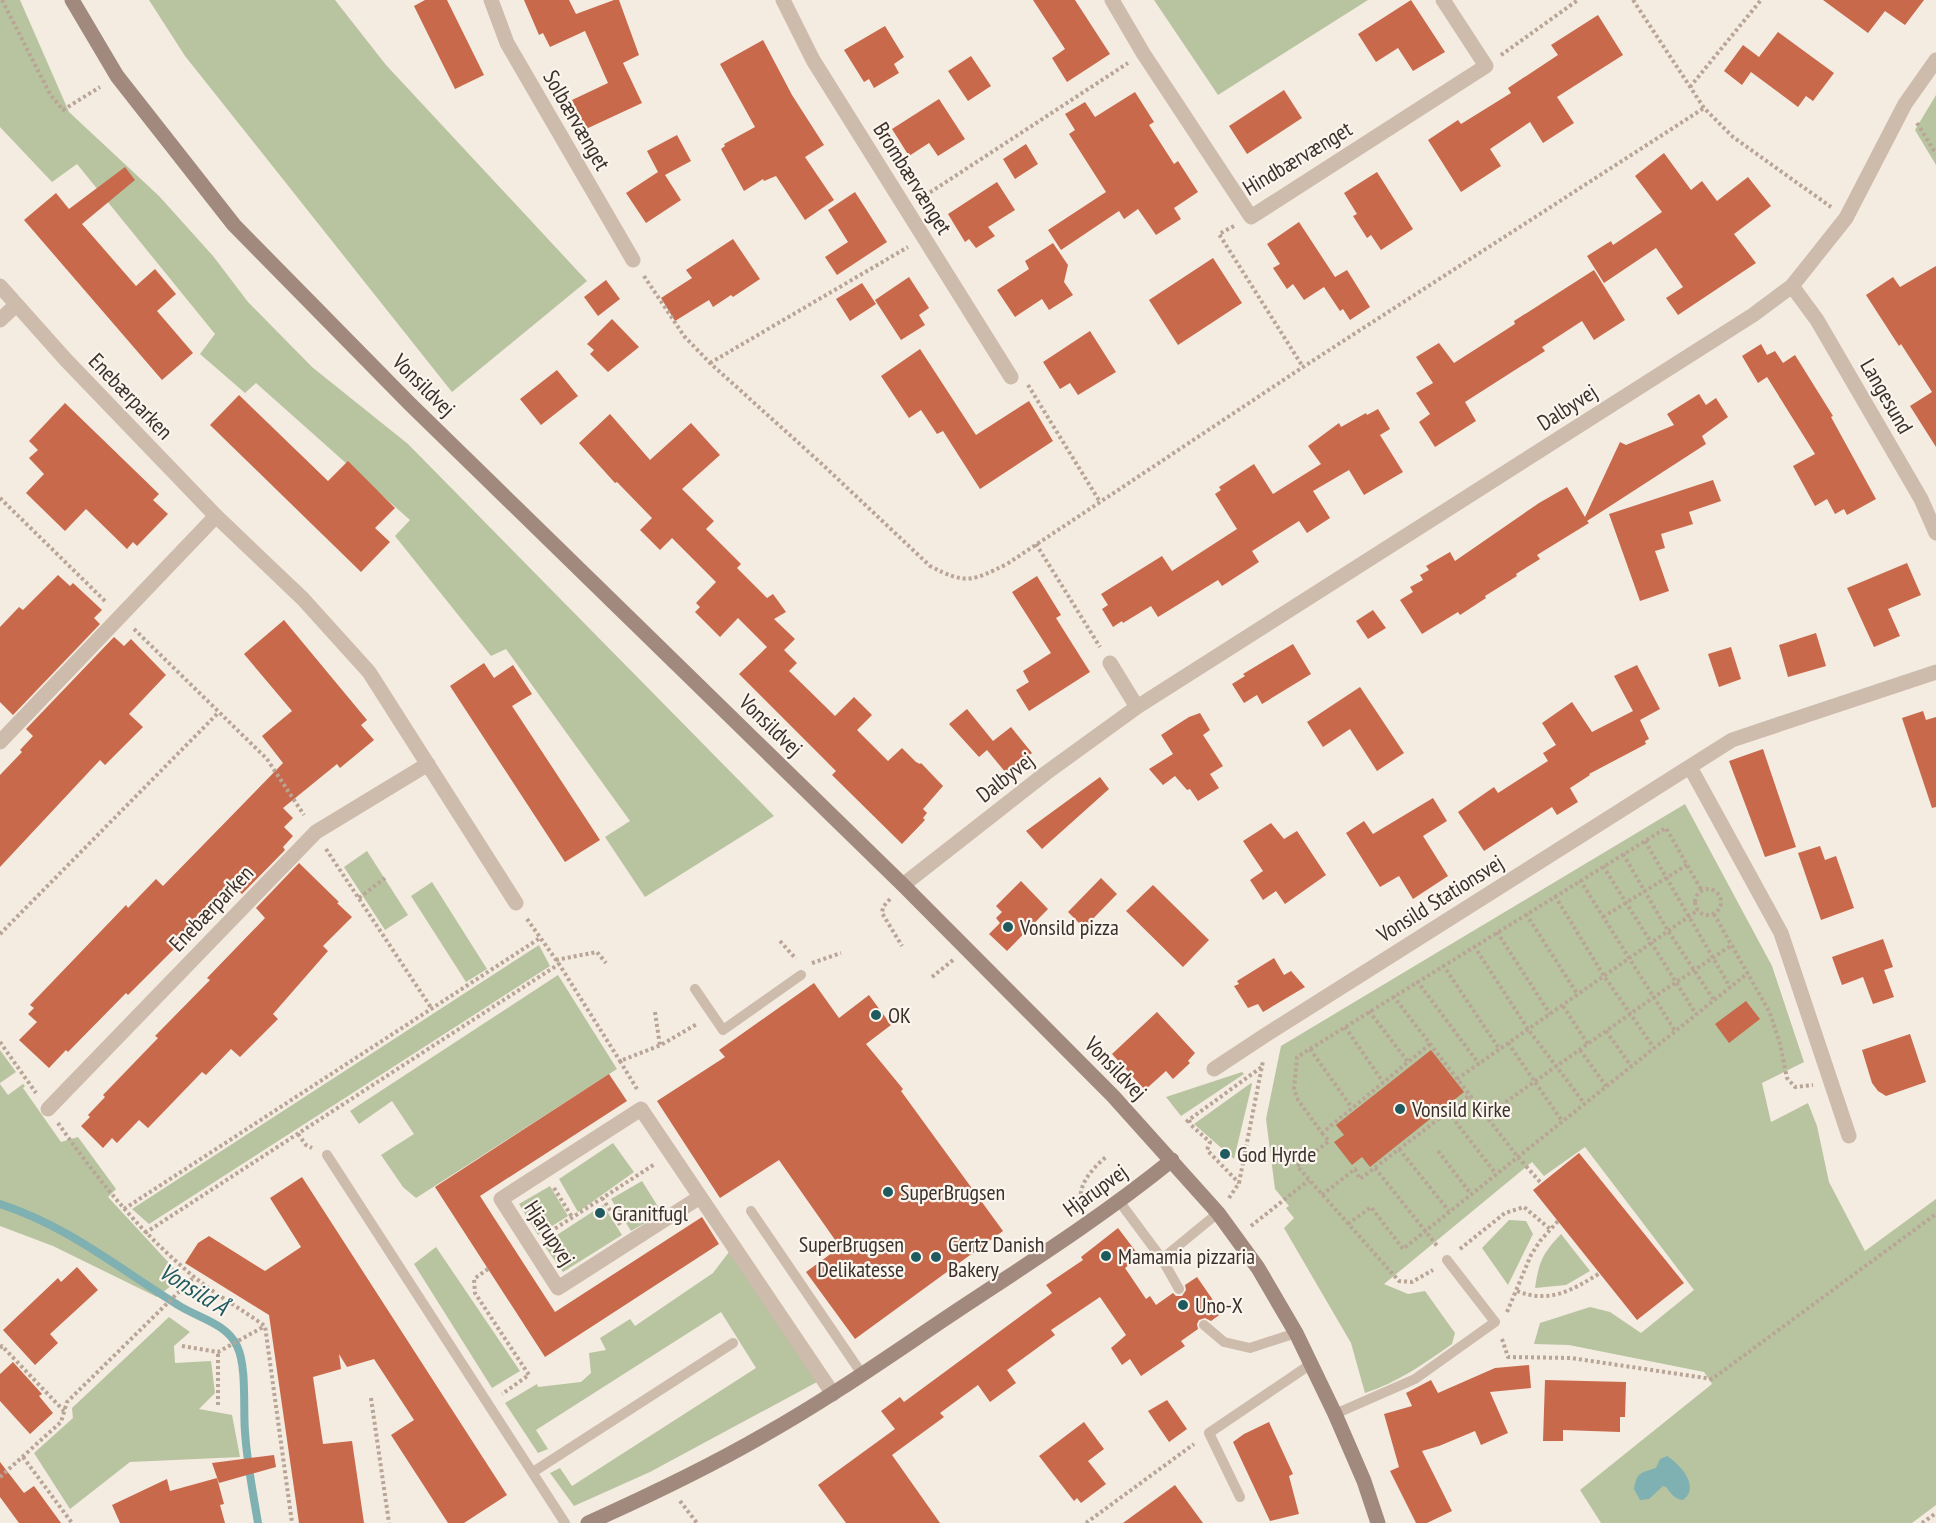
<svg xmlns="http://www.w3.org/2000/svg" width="1936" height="1523" font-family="'PT Sans Narrow',sans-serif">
<rect width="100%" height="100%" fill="#f4ebe1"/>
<path fill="#b8c4a0" d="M0 0H20L69 112 159 196 213 256 248 302 312 367 408 444 774 816 645 897 605 837 630 821 506 649 491 656 395 536 410 520 256 383 245 393 200 354 215 334 77 164 52 182 0 127Z
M149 0H335L386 65 587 281 452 392 185 56Z
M1154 0H1368L1218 95Z
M1936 95V165L1915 130Z
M1685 804 1772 966 1804 1062 1762 1083 1771 1122 1808 1103 1817 1126 1829 1182 1865 1251 1936 1199V1505L1912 1523H1601L1580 1490 1712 1384 1704 1372 1569 1345 1534 1344 1540 1323 1590 1307 1610 1312 1641 1333 1694 1290 1585 1147 1544 1176 1532 1162 1384 1284 1408 1294 1425 1291 1455 1333 1452 1344C1425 1363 1397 1383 1365 1393L1351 1343 1284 1228 1294 1218 1286 1208 1289 1206 1275 1189 1266 1119 1281 1046Z
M367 851 408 915 385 930 344 867Z
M432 882 487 969 466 982 411 896Z
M539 945 550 966 149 1224 132 1209Z
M558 975 617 1069 416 1198 403 1187 381 1155 414 1134 392 1101 359 1124 350 1111Z
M0 1050 16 1072 0 1083Z
M1242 1072 1244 1074 1181 1116 1166 1097Z
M1251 1083 1252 1084 1234 1159 1194 1124Z
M0 1084 8 1095 23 1084 25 1086 23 1088 61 1142 78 1137 116 1189 108 1197 182 1277 157 1297 53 1246 0 1226Z
M613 1143 634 1172 578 1212 559 1179Z
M642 1181 662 1213 631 1231 611 1199Z
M550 1186 568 1216 538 1235 519 1204Z
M603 1205 622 1235 563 1272 543 1244Z
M1509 1220 1526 1221 1533 1234 1508 1285 1482 1248Z
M1561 1234 1590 1271 1566 1285 1535 1288C1539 1262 1542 1254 1561 1234Z
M436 1247 520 1371 492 1388 414 1264Z
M729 1252 817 1382 650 1472 574 1506 550 1473 560 1468 572 1486 756 1368 721 1312 536 1430 548 1449 538 1453 505 1403 537 1384 538 1387 581 1382 591 1373 589 1353 606 1350 600 1338 630 1319 635 1326 713 1273Z
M169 1317 190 1332 174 1346 175 1363 211 1361 215 1393 199 1409 232 1415 240 1457 130 1462 70 1509 34 1453 73 1418 72 1408Z"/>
<path fill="#7fb0b2" d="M1667 1456C1680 1464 1701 1487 1683 1500 1674 1499 1671 1493 1666 1487L1663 1486 1649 1499 1640 1500 1634 1489C1637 1471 1642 1473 1656 1468L1660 1459Z"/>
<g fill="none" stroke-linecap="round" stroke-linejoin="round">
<path stroke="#7fb0b2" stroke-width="8" d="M0 1204C68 1226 118 1268 178 1305 198 1318 226 1323 237 1346 247 1366 243 1409 245 1432 247 1463 253 1493 258 1523"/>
</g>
<path fill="#c8694b" d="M425 0H447L484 75 455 89 414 6Z
M524 0H569L576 14 614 0H619L639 55 623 63 642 103 586 129 572 100 608 83 585 31 550 47 543 33 539 35Z
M1033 0H1075L1110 54 1067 82 1052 58 1065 49Z
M1411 0 1445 52 1413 71 1398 48 1376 62 1358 34Z
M1823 0H1924L1905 25 1885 11 1868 33Z
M1598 15 1623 55 1557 97 1574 123 1543 143 1530 122 1490 149 1501 166 1461 192 1428 140 1458 120 1461 124 1511 93 1508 88 1558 55 1551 45Z
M885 26 904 57 894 64 899 73 874 88 869 79 864 82 844 50Z
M1778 32 1834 73 1813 101 1806 96 1798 107 1751 72 1742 85 1724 71 1743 45 1759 57Z
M763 40 792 95 824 145 805 157 834 200 805 220 776 176 764 181 763 179 744 191 721 149 725 146 724 144 755 127 720 64Z
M971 56 991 86 968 101 948 71Z
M1284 90 1302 118 1247 154 1229 126Z
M1135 92 1154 122 1149 125 1174 164 1178 161 1198 192 1174 208 1181 219 1156 235 1138 209 1124 219 1119 211 1061 250 1048 230 1106 192 1069 134 1075 130 1065 114 1085 102 1095 117Z
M939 99 965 139 938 156 929 143 909 156 892 129Z
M677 135 691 161 665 175 681 200 646 223 626 193 658 172 647 151Z
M1026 144 1038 164 1015 179 1003 159Z
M1664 153 1691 190 1702 181 1717 201 1748 177 1771 206 1734 234 1756 263 1678 315 1666 298 1683 287 1656 248 1604 283 1587 256 1611 241 1613 245 1662 212 1635 176Z
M125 167 135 180 82 224 136 286 155 269 176 294 157 311 193 353 162 380 24 220 56 193 69 209Z
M1377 172 1413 229 1381 250 1371 235 1367 238 1353 216 1357 214 1344 193Z
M997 182 1015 210 988 227 995 236 976 248 969 239 965 242 948 214Z
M855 192 887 242 837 275 825 257 848 242 828 210Z
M1299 222 1335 277 1347 270 1370 307 1350 320 1343 309 1340 311 1324 287 1304 300 1293 284 1287 289 1273 268 1280 264 1267 244Z
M733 239 760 279 733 297 731 295 713 307 709 300 675 321 661 298 692 278 686 270Z
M1053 243 1068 265 1064 282 1073 295 1049 310 1042 299 1015 317 997 290 1029 269 1025 261Z
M1213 258 1242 303 1178 345 1149 300Z
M1936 266V447L1910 406 1932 392 1901 344 1899 346 1866 295 1893 277 1900 287Z
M1594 270 1625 320 1594 340 1582 321 1542 347 1545 351 1465 402 1476 421 1435 447 1419 422 1430 414 1416 393 1433 383 1416 357 1439 343 1454 363 1515 324 1514 321Z
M909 277 929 308 919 315 925 325 901 340 875 300Z
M606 280 620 299 598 316 584 297Z
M862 283 876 304 850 321 836 299Z
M612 319 639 347 608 372 590 354 594 350 587 344Z
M1090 331 1116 372 1078 395 1070 383 1060 389 1043 362Z
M1761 344 1767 355 1775 351 1783 363 1795 355 1833 416 1831 417 1876 499 1847 515 1844 509 1835 514 1827 499 1815 506 1793 466 1815 454 1767 377 1758 383 1742 356Z
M920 349 976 435 1029 401 1053 441 980 489 943 431 937 434 921 410 909 418 881 376Z
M557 370 578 396 541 425 520 399Z
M1699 394 1706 405 1716 398 1728 417 1702 436 1706 444 1587 521 1589 523 1537 555 1540 559 1516 574 1517 576 1485 596 1486 598 1460 615 1458 612 1422 634 1400 600 1413 592 1410 587 1423 580 1420 575 1429 570 1426 566 1450 552 1455 561 1539 503 1567 487 1585 517 1620 442 1626 445 1674 425 1667 414Z
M239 395 328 481 348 461 395 508 375 528 390 542 361 572 210 425Z
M65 403 159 494 153 500 168 514 137 546 133 542 127 549 86 509 65 531 26 493 44 474 29 458 38 450 29 441Z
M1378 409 1390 429 1380 435 1403 472 1364 495 1349 470 1313 491 1330 518 1307 533 1299 521 1252 551 1259 562 1222 586 1218 580 1158 617 1151 606 1123 623 1122 621 1113 627 1102 609 1108 605 1101 594 1162 556 1172 571 1237 529 1215 494 1221 490 1219 487 1254 464 1273 494 1321 464 1308 446 1339 423 1341 427 1366 413 1367 415Z
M610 414 650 460 691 423 720 455 682 489 714 521 706 529 741 564 737 568 767 598 773 594 786 612 774 619 795 639 784 650 797 663 789 671 835 716 854 697 872 715 857 730 888 761 902 748 916 762 920 764 921 763 943 786 923 809 927 813 923 818 925 820 902 844 832 775 836 771 739 674 767 647 738 618 720 637 695 612 700 607 696 603 716 582 672 538 660 550 640 530 652 518 617 482 615 483 579 443Z
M1713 480 1721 501 1689 512 1693 524 1661 534 1665 548 1655 551 1669 591 1640 601 1609 514Z
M1907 563 1921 595 1888 609 1900 636 1874 647 1847 588Z
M58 575 70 586 73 583 102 610 94 618 100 624 13 715 0 702V627L19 607 23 610Z
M1037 576 1061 615 1056 618 1090 672 1029 711 1016 690 1029 682 1023 671 1051 653 1012 592Z
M1373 610 1386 628 1368 639 1356 621Z
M284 620 367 720 361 725 374 740 340 768 337 764 283 808 293 818 284 827 293 836 283 847 285 850 242 894 237 889 188 939 186 937 128 995 126 993 68 1052 66 1050 49 1068 19 1040 37 1022 28 1014 34 1008 30 1005 126 905 128 908 156 879 163 886 283 763 262 736 292 711 244 654Z
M1816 633 1826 666 1788 677 1779 645Z
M114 637 124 646 131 639 166 675 129 714 143 727 105 765 100 760 0 867V775L22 752 20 750 33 736 26 729Z
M1293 644 1311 674 1262 704 1257 695 1244 703 1232 684 1245 676 1243 674Z
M1731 647 1741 679 1719 687 1708 654Z
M484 663 494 678 513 665 532 694 512 706 600 840 565 862 450 686Z
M1637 665 1660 709 1640 720 1649 739 1645 741 1646 744 1589 774 1590 775 1570 788 1578 802 1557 815 1552 807 1484 851 1458 812 1494 787 1498 793 1548 761 1543 753 1556 745 1542 723 1572 702 1592 732 1633 711 1614 676Z
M1360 687 1404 753 1377 771 1350 729 1323 747 1307 722Z
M967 709 993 741 1011 727 1032 753 1006 773 987 750 979 757 949 724Z
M1923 711 1926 720 1936 717V807L1932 808 1902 718Z
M1200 713 1210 730 1203 735 1223 766 1210 774 1219 788 1198 801 1190 789 1187 790 1175 776 1163 785 1149 769 1173 754 1161 735 1189 717Z
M1763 749 1796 847 1765 857 1729 761Z
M1100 777 1109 789 1042 849 1026 831Z
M1433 798 1447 821 1423 836 1448 876 1413 899 1399 876 1380 887 1346 833 1364 821 1373 834Z
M1271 823 1284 839 1297 831 1326 875 1285 904 1276 891 1263 900 1250 880 1263 871 1243 841Z
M1820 846 1825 860 1836 856 1854 908 1821 920 1798 853Z
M299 863 339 902 337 903 352 917 323 946 328 951 273 1014 278 1019 240 1057 231 1049 206 1075 202 1072 148 1128 139 1120 117 1143 112 1138 103 1148 81 1126 90 1117 88 1115 105 1097 103 1095 158 1038 155 1036 210 980 207 978 265 918 256 908Z
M1101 878 1117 894 1084 928 1068 912Z
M1021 881 1048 909 1007 951 989 934 1000 923 996 918 1002 912 996 906Z
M1153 885 1209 940 1183 967 1126 911Z
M1883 939 1893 967 1884 970 1894 997 1873 1004 1863 977 1842 985 1832 957Z
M1274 958 1284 975 1291 971 1305 987 1263 1012 1258 1004 1248 1008 1234 986 1239 984 1237 981Z
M814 983 839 1018 869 995 891 1025 866 1044 903 1089 901 1091 1003 1231 855 1339 806 1272 840 1247 779 1160 720 1198 657 1101 725 1057 719 1050Z
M1746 1001 1760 1019 1729 1043 1715 1024Z
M1157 1012 1195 1053 1188 1061 1190 1063 1173 1079 1166 1071 1145 1090 1112 1054Z
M1910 1034 1926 1082 1886 1096 1878 1091 1872 1083 1862 1050Z
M1431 1050 1464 1092 1370 1167 1362 1157 1352 1165 1334 1142 1344 1135 1336 1125Z
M609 1074 627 1101 480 1196 555 1312 702 1217 719 1244 545 1357 435 1187Z
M1579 1153 1684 1283 1637 1320 1533 1190Z
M302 1177 507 1495 464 1523H448L391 1435 414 1420 374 1359 347 1367 339 1354 341 1369 313 1377 323 1444 352 1441 364 1523H299L269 1315 185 1263 198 1243 209 1236 265 1271 301 1247 270 1198Z
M1118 1228 1140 1257 1125 1268 1146 1299 1150 1296 1156 1305 1173 1293 1176 1296H1182L1186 1290 1185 1285 1197 1277 1222 1313 1211 1321 1205 1318 1199 1320 1197 1324 1198 1329 1181 1341 1185 1346 1141 1376 1130 1359 1122 1365 1111 1348 1126 1335 1100 1297 1051 1330 1055 1335 1007 1370 1016 1383 990 1402 978 1385 940 1413 944 1417 892 1455 940 1523H846L818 1485 895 1429 881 1411 900 1397 904 1402 1052 1293 1046 1285 1083 1260 1081 1257Z
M77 1267 98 1290 50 1334 58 1343 35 1365 3 1330 58 1278 61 1282Z
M13 1362 42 1394 39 1396 53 1413 30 1434 0 1401V1374Z
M1529 1365 1531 1388 1490 1392 1508 1433 1481 1445 1475 1431 1439 1446 1422 1451 1452 1511 1427 1523H1416L1390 1471 1399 1467 1384 1414 1412 1406 1406 1393 1431 1380 1438 1393 1495 1368Z
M1545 1380 1626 1382 1625 1417H1620V1432L1563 1430V1441H1543Z
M1167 1400 1187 1429 1169 1442 1148 1411Z
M1084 1422 1104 1449 1088 1461 1106 1484 1081 1503 1077 1498 1074 1501 1039 1456Z
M1269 1422 1293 1474 1289 1476 1299 1514 1270 1521 1233 1442 1244 1434Z
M274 1455 276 1467 219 1483 212 1463Z
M0 1462 24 1493 34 1486 61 1523H19L0 1497Z
M217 1478 224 1504 220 1505 225 1523H120L112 1505 167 1479 170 1491Z
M1175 1485 1203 1523H1123Z"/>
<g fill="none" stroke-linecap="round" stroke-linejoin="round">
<path stroke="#b9a596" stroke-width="4" stroke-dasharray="3 3" stroke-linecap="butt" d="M2 0 50 94 63 110 100 87
M1633 0 1704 108 1733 137 1831 207
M1501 55 1578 0
M1690 87 1761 0
M1917 123 1936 154
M920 199 1128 63
M1234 226 1219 234 1303 367
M644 276 684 336 710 363 823 465 930 566C966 585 972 581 1007 564L1303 367 1704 108
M710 363 908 247
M1028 385 1100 502
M0 498 107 603
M1036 544 1100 647
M134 629 267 759 304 815
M1645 841 1730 987
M326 849 432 1009
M1623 854 1668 931 1714 1000
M1603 866 1696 1014
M1580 880 1675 1031
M1695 902a13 13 0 1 1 26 0a13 13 0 1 1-26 0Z
M1555 896 1604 976 1654 1048
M359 898 385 878
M890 899 883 907 882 913 902 946
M1526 914 1578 995
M1714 914 1770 1013 1780 1044 1787 1078 1795 1087 1813 1085
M1603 917 1687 865
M527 919 559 964 620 1061
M1497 932 1550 1014
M0 934 219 712
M780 941 796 959
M1474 946 1528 1029 1584 1103
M556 960 597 952 606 963
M812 963 841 953
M1443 965 1500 1050
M932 977 953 960
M1417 981 1479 1064
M1393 996 1517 1156 1541 1183
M1563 1006 1588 1044
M1369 1011 1408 1062
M655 1012 660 1046
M1345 1027 1383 1082
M1606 1031 1631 1066
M0 1042 36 1093
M1508 1043 1562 1121
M1430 1044 1322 1133 1298 1100 1294 1089 1297 1057 1666 828 1702 891
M1310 1049 1352 1108
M1580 1050 1606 1086
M1457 1079 1698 910
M637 1089 620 1061 661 1045 697 1024
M1448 1112 1496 1174
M1486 1116 1654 997 1732 945
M1189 1120 1191 1125 1210 1142 1207 1150 1239 1183
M1186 1122 1263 1066
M58 1123C97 1179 140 1232 193 1276 215 1294 241 1309 265 1326L292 1523
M1322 1133 1329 1141 1297 1166 1399 1281 1412 1282 1433 1270
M298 1134 306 1145 312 1148
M1399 1149 1449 1211
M1438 1151 1471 1194
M1375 1168 1438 1247
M554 1188 572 1217
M1322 1195 1355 1169 1360 1179 1470 1095
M602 1198 620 1225
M1229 1198 1239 1183 1263 1061
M1081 1206C1077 1184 1092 1169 1107 1156
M124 1209 540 938
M1348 1224 1371 1207 1403 1249 1748 973
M1251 1226 1309 1180
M145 1233 559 964
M545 1235 655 1164
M1460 1249 1505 1213 1524 1207 1550 1229
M488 1269 474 1279 475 1293 529 1375 502 1394
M1517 1291C1549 1304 1573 1290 1600 1273
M1507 1312 1531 1255 1540 1241 1558 1221
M1502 1339 1508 1357 1571 1358 1712 1379 1936 1214
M182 1346 218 1352 265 1326
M0 1348 2 1346 64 1411
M371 1398 389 1523
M218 1405V1352
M23 1457 72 1523
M0 1477 61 1422 67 1402 194 1277
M680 1501 697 1523
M1086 1523 1194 1444
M1922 1523 1936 1513"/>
<path stroke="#cdbbac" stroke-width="10" d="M695 989 723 1030 801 975
M327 1155 565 1523
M1119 1201 1162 1259 1179 1289
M751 1211 862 1374
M1162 1259 1218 1213
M1204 1325 1224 1342 1250 1348 1296 1333
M1335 1414 1415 1379 1495 1322 1447 1260
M533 1472 733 1343
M1240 1497 1209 1433 1311 1364"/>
<path stroke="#cdbbac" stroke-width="15" d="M491 0 507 43 633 260
M783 0 813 60 1011 377
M1112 0 1143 53 1251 217 1486 66 1443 0
M0 286 66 360 216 516 303 599 369 672 516 903
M1792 286 1817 320 1921 499 1936 533
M0 320 16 305
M1110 663 1137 707
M0 742 216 516
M1690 767 1781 933 1849 1136
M903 885 1046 773 1137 707 1753 315 1792 286 1846 218 1905 104 1936 60
M1214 1069 1264 1036 1732 740 1936 672
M48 1109 316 832 428 764
M700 1197 558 1288 501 1199 641 1109 833 1394"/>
<path stroke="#a18a7d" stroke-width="15" d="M72 0 117 76 234 225 410 404 903 885 1113 1096 1218 1213 1258 1268 1296 1333 1335 1414 1364 1481 1378 1523
M588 1523C648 1496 707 1468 764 1435 830 1398 892 1354 955 1312 1029 1263 1103 1216 1172 1160"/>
</g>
<g fill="#1f5a5e" stroke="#fbf5ee" stroke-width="2">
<circle cx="1008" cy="927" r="6"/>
<circle cx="876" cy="1015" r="6"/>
<circle cx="1400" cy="1109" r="6"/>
<circle cx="1225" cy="1154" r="6"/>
<circle cx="888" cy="1192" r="6"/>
<circle cx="600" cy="1213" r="6"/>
<circle cx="1106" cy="1256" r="6"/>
<circle cx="916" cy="1257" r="6"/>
<circle cx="936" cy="1257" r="6"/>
<circle cx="1183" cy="1305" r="6"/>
</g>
<g text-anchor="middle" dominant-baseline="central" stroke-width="4.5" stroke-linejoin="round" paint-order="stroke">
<g font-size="22" fill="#3b302b" stroke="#fbf5ee">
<text transform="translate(577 120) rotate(60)">Solbærvænget</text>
<text transform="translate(1297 158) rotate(-31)">Hindbærvænget</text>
<text transform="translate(913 178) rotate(58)">Brombærvænget</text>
<text transform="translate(424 385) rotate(45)">Vonsildvej</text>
<text transform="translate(131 396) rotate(46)">Enebærparken</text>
<text transform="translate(1887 396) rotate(60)">Langesund</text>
<text transform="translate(1567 407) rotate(-33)">Dalbyvej</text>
<text transform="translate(771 725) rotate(44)">Vonsildvej</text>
<text transform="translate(1005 777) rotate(-38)">Dalbyvej</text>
<text transform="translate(1440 898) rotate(-32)">Vonsild Stationsvej</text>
<text transform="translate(211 908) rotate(-46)">Enebærparken</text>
<text transform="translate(1116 1068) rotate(46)">Vonsildvej</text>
<text transform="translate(1095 1190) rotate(-36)">Hjarupvej</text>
<text transform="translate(550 1233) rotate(57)">Hjarupvej</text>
</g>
<g font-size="22" fill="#3b302b" stroke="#fbf5ee" text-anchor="start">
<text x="1020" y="927">Vonsild pizza</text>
<text x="888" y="1015">OK</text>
<text x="1412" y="1109">Vonsild Kirke</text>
<text x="1237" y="1154">God Hyrde</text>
<text x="900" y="1192">SuperBrugsen</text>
<text x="612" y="1213">Granitfugl</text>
<text x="904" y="1244" text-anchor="end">SuperBrugsen<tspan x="904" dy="25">Delikatesse</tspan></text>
<text x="948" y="1244">Gertz Danish<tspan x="948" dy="25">Bakery</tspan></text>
<text x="1118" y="1256">Mamamia pizzaria</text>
<text x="1195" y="1305">Uno-X</text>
</g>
<g font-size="24" font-style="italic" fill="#1f5a5e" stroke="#fbf5ee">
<text transform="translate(194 1289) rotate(32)">Vonsild Å</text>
</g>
</g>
</svg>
